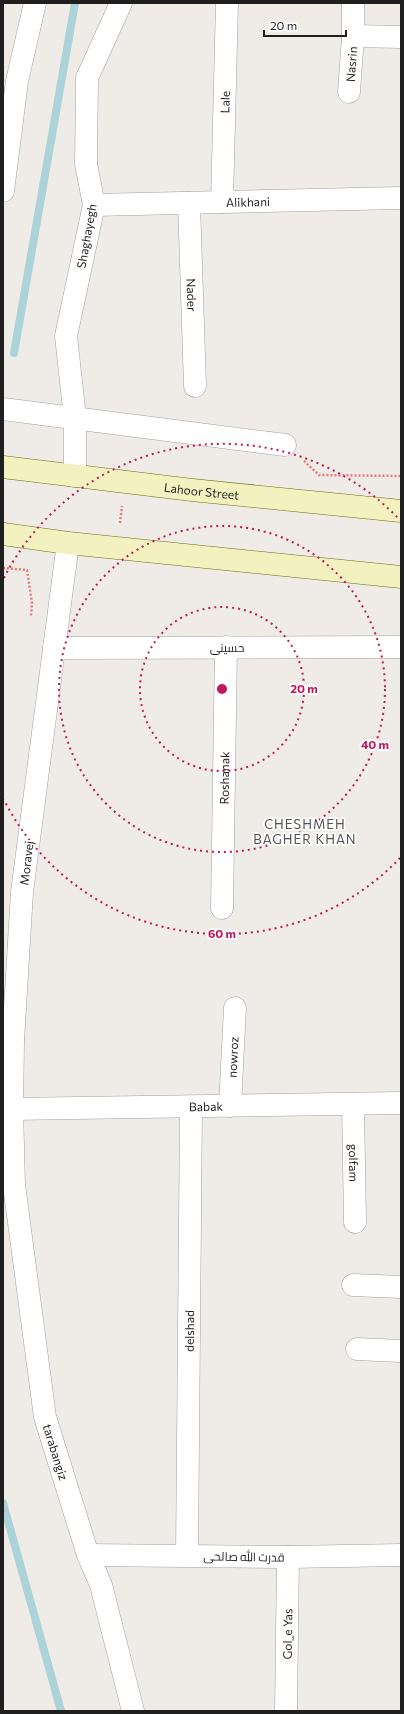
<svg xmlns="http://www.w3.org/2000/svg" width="404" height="1714" font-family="Commissioner,Cairo,sans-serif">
<rect width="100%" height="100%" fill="#efebe7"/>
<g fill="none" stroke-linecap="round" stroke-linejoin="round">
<path stroke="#abd3d8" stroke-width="8" d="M14 353 75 3
M3 1503 61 1711"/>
<g stroke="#a0a0a0" stroke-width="23">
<g id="street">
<path d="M353 3V36"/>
<path id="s1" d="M349 92 353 36 401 37"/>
<path d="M3 191 17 81 35 3"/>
<path id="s2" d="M222 202 227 3"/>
<path id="s3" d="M189 203 195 386"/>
<path id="s4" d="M94 205 401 198"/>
<path d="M3 409 285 445"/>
<path d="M75 476V418L66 336 94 205 86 164 87 78 121 3"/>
<path id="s5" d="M68 543 22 892 13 1041 12 1109 14 1185 45 1417 88 1555 101 1585 133 1711"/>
<path d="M54 648 401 647"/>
<path id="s6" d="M222 908 226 647"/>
<path id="s7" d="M353 1104 355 1222"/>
<path id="s8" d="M230 1106 235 1008"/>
<path id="s9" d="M12 1109 401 1103"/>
<path d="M353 1285 401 1287"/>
<path d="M357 1349 401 1351"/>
<path d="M88 1555 288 1557 401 1555"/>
<path id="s10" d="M187 1555 191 1107"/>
<path id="s11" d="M286 1711 288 1557"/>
</g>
</g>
<g stroke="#6c6d10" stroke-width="23">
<g id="secondary">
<path id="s12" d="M3 467 192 490 401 511"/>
<path d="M3 534 68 543 401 577"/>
</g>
</g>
<path stroke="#ec7a7a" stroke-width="2.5" stroke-dasharray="2 2" stroke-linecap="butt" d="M304 461 319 475 401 476
M120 523 122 506
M3 568 27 570 32 603 31 616"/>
<use href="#street" stroke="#fff" stroke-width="22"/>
<use href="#secondary" stroke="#f4f1c0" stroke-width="22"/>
</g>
<g fill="none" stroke="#c2185b" stroke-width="2" stroke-dasharray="2 4">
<circle cx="222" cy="689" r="82"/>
<circle cx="222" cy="689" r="163"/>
<path d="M400 858A245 245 0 0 1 4 800M4 578A245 245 0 0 1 400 520"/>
</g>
<g text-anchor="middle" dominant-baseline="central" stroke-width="3.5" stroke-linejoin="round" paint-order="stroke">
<g font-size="12" fill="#1f1f1f" stroke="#fff">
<text stroke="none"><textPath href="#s1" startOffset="28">Nasrin</textPath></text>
<text stroke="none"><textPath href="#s2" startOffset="100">Lale</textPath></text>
<text stroke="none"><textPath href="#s4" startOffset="154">Alikhani</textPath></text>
<text transform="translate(86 236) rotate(-80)">Shaghayegh</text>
<text stroke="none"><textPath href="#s3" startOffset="92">Nader</textPath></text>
<text stroke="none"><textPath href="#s12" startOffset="200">Lahoor Street</textPath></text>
<text x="227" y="647">حسینی</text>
<text stroke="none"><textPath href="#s6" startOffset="130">Roshanak</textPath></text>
<text transform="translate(26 863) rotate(-83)">Moravej</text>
<text stroke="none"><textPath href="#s8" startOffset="49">nowroz</textPath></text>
<text stroke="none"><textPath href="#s9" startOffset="194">Babak</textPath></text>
<text stroke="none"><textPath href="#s7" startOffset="59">golfam</textPath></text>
<text stroke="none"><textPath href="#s10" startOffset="224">delshad</textPath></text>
<text stroke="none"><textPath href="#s5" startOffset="916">tarabangiz</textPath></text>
<text transform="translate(244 1556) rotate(1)">قدرت الله صالحی</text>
<text stroke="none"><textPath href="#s11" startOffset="77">Gol_e Yas</textPath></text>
</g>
<g font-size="13" letter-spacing="1" fill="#525252" stroke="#fff">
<text x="305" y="824">CHESHMEH<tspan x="305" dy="15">BAGHER KHAN</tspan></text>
</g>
</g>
<circle cx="222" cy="689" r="6" fill="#c2185b" stroke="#fff" stroke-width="2"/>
<g font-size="12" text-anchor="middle" font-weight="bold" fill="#c2185b" stroke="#fff" stroke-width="3.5" stroke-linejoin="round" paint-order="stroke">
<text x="304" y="693">20 m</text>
<text x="375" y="749">40 m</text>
<text x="222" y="938">60 m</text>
</g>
<rect width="404" height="1714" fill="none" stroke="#1f1f1f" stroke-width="8"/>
<path d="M264 30v6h82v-6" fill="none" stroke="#1f1f1f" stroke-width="2"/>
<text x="270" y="30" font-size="12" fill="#1f1f1f" stroke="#ffffff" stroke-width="3" paint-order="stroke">20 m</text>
</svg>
